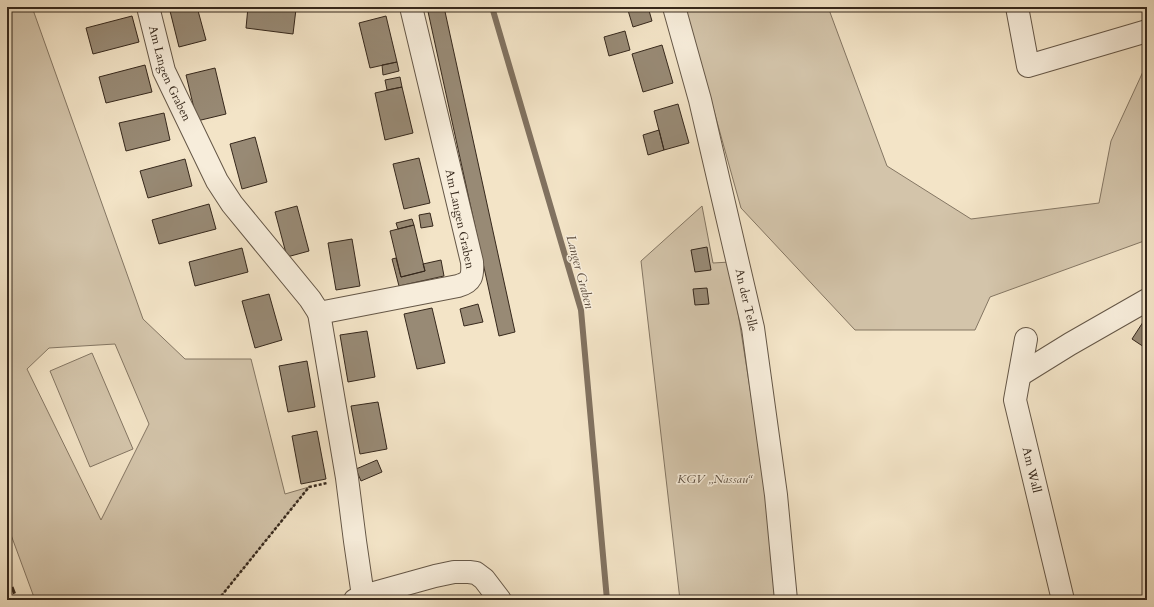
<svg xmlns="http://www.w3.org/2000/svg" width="1154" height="607" font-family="Cardo,serif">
<rect width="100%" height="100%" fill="#f3e4c7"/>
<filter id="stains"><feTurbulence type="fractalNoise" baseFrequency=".005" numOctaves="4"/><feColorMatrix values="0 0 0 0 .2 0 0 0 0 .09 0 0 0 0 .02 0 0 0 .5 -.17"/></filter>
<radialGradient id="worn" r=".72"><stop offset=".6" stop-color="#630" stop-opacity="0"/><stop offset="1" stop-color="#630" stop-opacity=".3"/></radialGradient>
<path fill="#d3c4aa" stroke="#847663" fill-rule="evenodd" d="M7 7H32L143 319 185 359H251L285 494 309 487 218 600H35L7 524ZM115 344 149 424 101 520 27 369 49 348Z
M685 7H828L887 166 971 219 1099 203 1111 141 1147 63V219L1144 241 990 297 975 330H855L741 208Z
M702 206 713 263 730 262 764 477 775 600H680L641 261Z
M92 353 133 449 90 467 50 371Z"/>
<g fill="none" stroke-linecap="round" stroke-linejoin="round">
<path stroke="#817260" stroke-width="6" d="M492 7 581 310 607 600"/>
</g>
<path fill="#988a75" stroke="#36281c" d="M169 7H197L206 40 179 47Z
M248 7H279L296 9 293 34 246 28Z
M427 7H444L515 332 499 336Z
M627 7H648L652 21 633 27Z
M132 16 139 42 93 54 86 28Z
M386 16 397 62 370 68 359 23Z
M625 31 630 50 609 56 604 37Z
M662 45 673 83 643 92 632 54Z
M397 62 399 71 383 75 382 65Z
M145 65 152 92 106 103 99 77Z
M215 68 226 114 197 121 186 75Z
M400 77 402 87 387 90 385 80Z
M402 87 413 133 385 140 375 93Z
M678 104 689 143 664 150 654 111Z
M164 113 170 140 126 151 119 123Z
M659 130 664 150 648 155 643 135Z
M255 137 267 182 242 189 230 144Z
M419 158 430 203 404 209 393 164Z
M185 159 192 186 148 198 140 171Z
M209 204 216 229 159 244 152 220Z
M297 206 309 251 287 257 275 212Z
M430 213 433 226 421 228 419 215Z
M412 219 414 225 398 229 396 223Z
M414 225 425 271 401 277 390 231Z
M352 239 360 286 336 290 328 243Z
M707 247 711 270 695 272 691 250Z
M242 248 248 272 195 286 189 262Z
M396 258 401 277 425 271 423 264 441 260 444 276 399 286 392 259Z
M707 288 709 304 695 305 693 289Z
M269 294 282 340 255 348 242 301Z
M478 304 483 322 464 326 460 309Z
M432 308 445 363 417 369 404 314Z
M1147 316V349L1132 339Z
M367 331 375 377 348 382 340 335Z
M307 361 315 407 288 412 279 366Z
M378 402 387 449 360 454 351 406Z
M317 431 326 479 301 484 292 436Z
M377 460 382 472 361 481 356 469Z"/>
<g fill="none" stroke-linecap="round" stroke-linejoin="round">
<g stroke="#655747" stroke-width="24">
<g id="minor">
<path id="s1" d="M148 7 164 71 217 181 232 204 310 299 319 313 458 286C472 282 473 276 472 262L411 7"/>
<path id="s2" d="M674 7 700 100 753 328 776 495 786 600"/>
<path d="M1017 7 1028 66 1147 31"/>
<path d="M319 313 347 478 355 541 363 596"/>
<path id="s3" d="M1026 339 1015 400 1063 600"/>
<path d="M1020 375 1070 344 1147 300"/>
<path d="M355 600 363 596 435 576 454 572H469L476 573 484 579 500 600"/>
</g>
</g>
<path stroke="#36281c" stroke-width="2.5" stroke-dasharray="3 2" stroke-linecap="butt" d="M218 600 309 487 327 483"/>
<use href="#minor" stroke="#f7eddb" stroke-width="22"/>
<path stroke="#36281c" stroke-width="3" stroke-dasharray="7 7" stroke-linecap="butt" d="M7 574 17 600"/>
</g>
<g text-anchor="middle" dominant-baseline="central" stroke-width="3" stroke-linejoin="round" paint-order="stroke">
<g font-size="12" fill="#36281c" stroke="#f7eddb">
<text stroke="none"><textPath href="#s1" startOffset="70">Am Langen Graben</textPath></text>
<text transform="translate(460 219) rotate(78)">Am Langen Graben</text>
<text stroke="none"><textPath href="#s2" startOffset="302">An der Telle</textPath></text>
<text stroke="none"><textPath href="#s3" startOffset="134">Am Wall</textPath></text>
</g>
<g font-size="12" font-style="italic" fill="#5d4f40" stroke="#f7eddb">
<text x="715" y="479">KGV „Nassau“</text>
</g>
<g font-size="13" font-style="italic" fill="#5c4d3e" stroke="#f7eddb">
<text transform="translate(580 272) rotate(75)">Langer Graben</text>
</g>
</g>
<rect width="1154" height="607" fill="none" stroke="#f3e4c7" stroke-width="24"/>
<rect x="8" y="8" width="1138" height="591" fill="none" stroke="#36281c" stroke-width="2"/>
<rect x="12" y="12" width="1130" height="583" fill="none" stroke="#36281c"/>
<rect width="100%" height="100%" filter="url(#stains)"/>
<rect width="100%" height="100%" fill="url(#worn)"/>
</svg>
